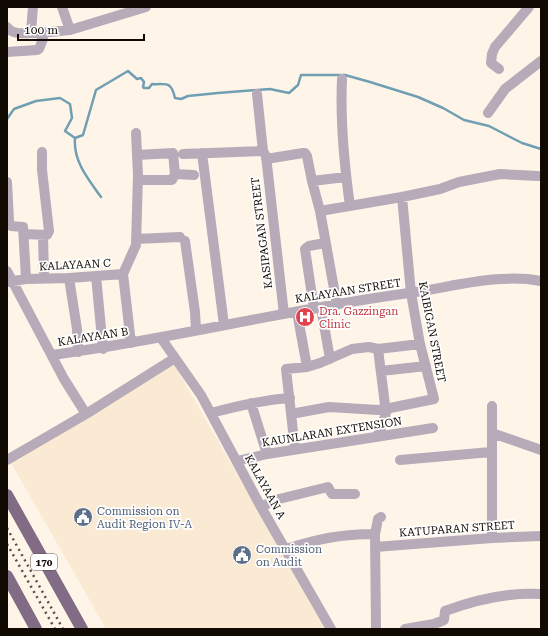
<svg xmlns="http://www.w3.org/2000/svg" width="548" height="636" font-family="'Roboto Serif',serif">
<rect width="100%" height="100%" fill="#fef5e8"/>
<path fill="#fbead3" d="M174 364 284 556 325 629H106L11 463Z"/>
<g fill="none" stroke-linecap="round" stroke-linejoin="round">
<path stroke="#709eb3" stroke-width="2.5" d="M7 119 14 109 36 101 60 98 70 104 72 118 65 131 75 138 83 135 96 90 128 71 137 79 141 78 144 82 143 87 144 88H149L152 84C166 85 171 80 175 98L181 99 188 96 218 93 270 89 289 93 298 85 301 75H345L370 82 418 97 443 108 464 120 489 126 522 143 541 149
M75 138C73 161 88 179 101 197"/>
<path stroke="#b7aab9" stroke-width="10" d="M62 7 70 30
M7 27C14 37 29 32 39 33L43 39 39 49 37 50 7 52
M31 32 33 7
M39 33 70 30 146 7
M499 69 491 63 492 54 495 47 529 7
M342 79C340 122 344 163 350 206
M257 94 263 151 266 156 284 314
M488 113 505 89 541 61
M202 153 224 325
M183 154 263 151
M137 155 173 153 175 174 172 180H138
M266 159 303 153H305L307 156 312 181 320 211 337 305
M175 174 194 175
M312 181 346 177
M7 182 9 221 11 226 23 227 26 279
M320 211 402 197 440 189 459 182 500 174 538 176
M24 234 47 235 49 231 42 170V152
M43 235 44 278
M136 239 180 237
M185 241 195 312 196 330
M7 271 64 379 86 414
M123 274 136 245 138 175 136 133
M123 274 131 343
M96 276 103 349
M69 278 77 329 78 352
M7 282 26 279 69 278 123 274
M321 308 330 359
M314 309 305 249 309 246 325 243
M297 312 307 367
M161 338 201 395 261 507 331 629
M52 355C172 339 289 309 409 293 453 287 497 273 541 281
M381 371 426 366
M251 403 267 454
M211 413C237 406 263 400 290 398
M291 414 329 407 378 410 385 409 434 399 420 344 411 293 402 197
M492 433 541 450
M376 437 380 431 386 413 378 349
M295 449 286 369 307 367 320 363 352 349 369 347 378 349 420 344
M7 460 86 414 175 358
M400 460 491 452
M237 461 267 454 433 428
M261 507 275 500 328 487 332 494H355
M492 538V406
M375 547 492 538 541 536
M286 549C318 539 340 534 375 534
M376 629 375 534 378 519 381 517
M405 629 434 624 444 620 445 611C475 600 509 592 541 594"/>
<path stroke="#826b85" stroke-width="12" d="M7 495 82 629
M7 576 36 629"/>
<path stroke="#574f46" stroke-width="2.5" stroke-dasharray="2 4" stroke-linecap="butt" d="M7 528 63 629
M7 544 55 629"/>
</g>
<defs>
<g id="hospital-disc" transform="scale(1)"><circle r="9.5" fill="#e0444e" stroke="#fff"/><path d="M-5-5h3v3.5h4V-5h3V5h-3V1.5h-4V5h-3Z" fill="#fff"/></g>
<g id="civic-disc" transform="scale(1)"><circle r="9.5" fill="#5c6f8a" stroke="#fff"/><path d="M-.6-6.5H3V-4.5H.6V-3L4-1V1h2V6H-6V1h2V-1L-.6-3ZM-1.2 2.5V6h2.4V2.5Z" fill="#fff"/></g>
</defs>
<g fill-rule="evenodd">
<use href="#hospital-disc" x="305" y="317"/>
<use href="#civic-disc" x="83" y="517"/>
<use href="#civic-disc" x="242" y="555"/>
</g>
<g text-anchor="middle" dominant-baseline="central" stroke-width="3.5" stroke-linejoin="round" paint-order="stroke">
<rect fill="#fff" stroke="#58544e" stroke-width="1" x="31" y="554" width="26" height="16" rx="3"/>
<g font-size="10" font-weight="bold" fill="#110a02">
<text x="44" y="562">170</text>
</g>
<g font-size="11" fill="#110a02" stroke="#fff">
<text transform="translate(262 233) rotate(-97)">KASIPAGAN STREET</text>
<text transform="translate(75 265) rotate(-3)">KALAYAAN C</text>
<text transform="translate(348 291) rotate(-9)">KALAYAAN STREET</text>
<text transform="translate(432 332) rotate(79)">KAIBIGAN STREET</text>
<text transform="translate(93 337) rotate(-9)">KALAYAAN B</text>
<text transform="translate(332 432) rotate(-9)">KAUNLARAN EXTENSION</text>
<text transform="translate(265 487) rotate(61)">KALAYAAN A</text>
<text transform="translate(457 529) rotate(-4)">KATUPARAN STREET</text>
</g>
<g font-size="11" fill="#be3a42" stroke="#fff" text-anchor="start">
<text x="319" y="311">Dra. Gazzingan<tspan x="319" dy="13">Clinic</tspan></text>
</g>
<g font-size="11" fill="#4e5e75" stroke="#fff" text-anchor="start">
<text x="97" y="511">Commission on<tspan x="97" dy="13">Audit Region IV-A</tspan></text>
<text x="256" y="549">Commission<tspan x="256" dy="13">on Audit</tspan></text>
</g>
</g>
<rect width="548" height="636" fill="none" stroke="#110a02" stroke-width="16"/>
<path d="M18 34v6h126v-6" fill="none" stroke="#110a02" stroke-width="2"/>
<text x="24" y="34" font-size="12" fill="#110a02" stroke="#ffffff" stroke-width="3" paint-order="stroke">100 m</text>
</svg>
